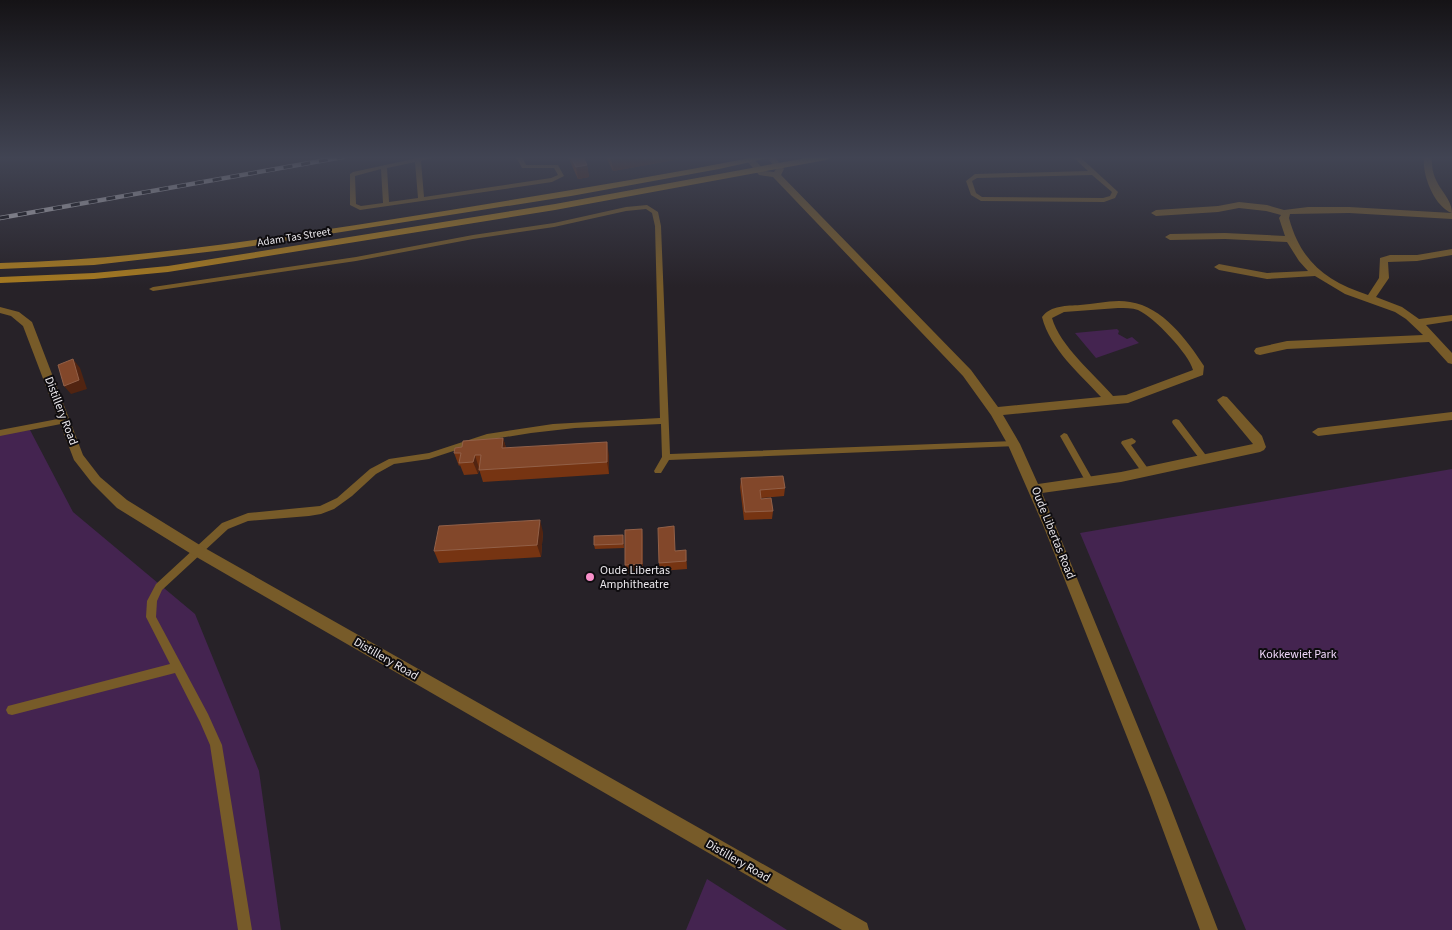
<svg xmlns="http://www.w3.org/2000/svg" width="1452" height="930" font-family="'Source Sans 3',sans-serif">
<rect width="100%" height="100%" fill="#272228"/>
<path fill="#442450" d="M1117 329 1119 331 1118 334 1127 339 1132 337 1139 343 1096 358 1075 333Z
M30 430 73 512 195 614 259 771 281 930H0V434Z
M1452 469V930H1246L1080 533Z
M707 879 787 930H686Z"/>
<g fill="none" stroke-linecap="round" stroke-linejoin="round">
<path fill="#775b29" fill-rule="evenodd" d="M422 157H434L421 161 424 197 551 178 558 175 554 168H522L516 157H522L526 165H558L564 176 552 182 360 210 350 205V174L353 172ZM415 162 418 198 389 202 387 168ZM381 169 383 203 361 206 356 204 355 176Z
M1073 157H1080L1117 191 1118 192 1115 198 1104 202 981 201 971 195 966 181 975 174 1088 171ZM1092 175 1112 192 1110 196 1103 198 982 197 976 193 972 181 977 178Z
M647 205 658 212 661 226 670 454 1014 441 1017 442 1018 444 1017 446 669 460 661 473H655L654 471 662 457 661 424 575 428 531 433 487 440 429 459 394 464 376 474 352 496 334 509 321 514 309 516 248 521 228 529 162 590 157 601 156 617 208 714 222 745 252 930H238L210 745 200 722 175 673 12 715 8 714 6 710 8 706 170 664 146 617 147 601 156 584 222 523 248 513 320 506 337 498 370 469 389 459 429 453 487 434 553 424 660 418 655 226 652 213 646 209 626 211 554 227 473 239 356 261 153 291 149 289 153 287 356 257 473 235 554 223 626 207Z
M63 418 67 421 66 423 0 436V430Z
M1176 419 1179 420 1208 458 1209 460 1208 462H1202L1173 424 1172 422 1173 420Z
M1064 433 1067 434 1093 480 1094 482 1093 484H1087L1060 436Z
M1132 438 1136 441 1135 443 1131 445 1149 470 1150 472 1149 474H1143L1121 443 1122 441Z"/>
<path fill="#775b29" fill-rule="evenodd" d="M767 157H775L784 169 781 175 971 370 998 407 1101 397C1080 374 1050 349 1042 317 1051 305 1067 306 1080 305 1097 304 1114 299 1130 302 1163 307 1187 340 1204 366L1203 375 1128 403 1003 415 1020 444 1038 484 1121 472 1253 444 1219 403 1217 400 1223 396 1227 397 1262 436 1266 447 1264 450 1260 452 1121 482 1042 493 1166 795 1218 930H1200L1150 795 1043 525 1008 445 991 415 963 376 773 177 759 175 747 161 754 159 765 171 774 172 776 169ZM1118 308C1125 308 1132 308 1138 310 1154 317 1189 354 1193 370L1126 395 1113 396C1094 374 1060 346 1052 318L1064 312Z
M1424 157H1432C1430 187 1452 194 1452 213 1434 206 1422 175 1424 157Z
M1239 202 1267 205 1284 210 1308 207H1349L1452 213V219L1349 213 1290 214 1289 218C1301 262 1326 281 1368 295L1379 278 1380 258 1390 255H1417L1452 249V255L1417 261 1388 262 1389 278 1376 297 1402 307 1419 319 1452 315V321L1426 325 1452 353V364L1448 363 1429 342 1287 349 1260 355 1256 354 1254 351 1256 348 1287 341 1423 335 1406 319 1395 312 1345 294 1315 276 1267 279 1219 270 1214 267 1219 264 1267 273 1308 271 1299 261 1287 242 1225 239 1170 240 1165 237 1170 234 1225 233 1285 236 1279 218 1281 215 1266 211 1239 208 1218 212 1156 216 1151 213 1156 210 1218 206Z
M0 307 19 312 32 322 83 455 100 477 127 500 203 547 867 923 869 930H842L193 555 117 508 92 483 74 460 23 326 11 316 0 313Z
M1452 412V420L1318 436 1312 432 1318 428Z"/>
<path fill="#a77a1f" fill-rule="evenodd" d="M755 157H773L719 169 571 196 233 249 94 265 0 269V263C131 260 259 240 388 220 511 200 633 181 755 157Z
M811 157H830L826 160 555 210 168 272 94 279 0 283V277L94 273 168 266 555 204Z"/>
<g stroke="#c5c2c6" stroke-width="4.5">
<path id="rail" d="M0 218 343 157"/>
</g>
<use href="#rail" stroke="#0e0c0f" stroke-width="3" stroke-dasharray="9" stroke-linecap="butt"/>
</g>
<path fill="#763412" d="M568 157H583L587 165 589 177 578 179Z
M606 157H685V158L613 171Z
M503 438 506 448 609 455V474L483 482 479 469 478 474 464 475 460 465 459 466 454 453 462 447Z
M741 478 785 488 784 496 761 498V499L773 511 772 519 744 520 740 487Z
M543 532 541 557 439 563 434 551Z
M623 535 624 548 595 549 594 545Z
M643 537V572L627 573 625 565Z
M686 550 687 569 660 571 659 563 675 551Z"/>
<path fill="#512411" d="M525 157H536L525 159Z
M611 157H685V158L613 171Z
M587 165 589 177 578 179 576 167Z
M73 359 80 368 87 389 71 394 64 386Z
M503 438 507 451 502 448Z
M607 442 609 455V474L607 462Z
M475 455 479 468 478 474 473 462Z
M540 520 543 532 541 557 537 545Z
M642 529 643 537V572L642 564Z"/>
<path fill="#82472a" stroke="#926048" d="M571 157H583L587 165 576 167Z
M73 359 79 380 64 386 58 365Z
M503 438 502 448 607 442V462L479 470 481 455H475L473 462 459 463 461 453H454L455 448 462 447 463 441Z
M783 476 785 488 760 490 761 499 771 498 773 511 745 512 741 478Z
M540 520 537 545 434 551 439 526Z
M674 526 675 551 686 550V561L659 563 658 528Z
M642 529V564L625 565V530Z
M623 535V544L594 545V536Z"/>
<linearGradient id="sky" x2="0" y2="1"><stop stop-color="#151316"/><stop offset="0.55" stop-color="#414453"/><stop offset="1" stop-color="#414453" stop-opacity="0"/></linearGradient>
<rect width="1452" height="287" fill="url(#sky)"/>
<circle fill="#f890ca" stroke="#0e0c0f" stroke-width="2" cx="590" cy="577" r="5"/>
<g text-anchor="middle" dominant-baseline="central" stroke-width="4" stroke-linejoin="round" paint-order="stroke">
<g font-size="11" fill="#eae7eb" stroke="#0e0c0f">
<text transform="translate(294 237) rotate(-9)">Adam Tas Street</text>
</g>
<g font-size="12" fill="#eae7eb" stroke="#0e0c0f">
<text transform="translate(61 411) rotate(69)">Distillery Road</text>
<text transform="translate(1053 533) rotate(68)">Oude Libertas Road</text>
<text transform="translate(386 659) rotate(30)">Distillery Road</text>
<text transform="translate(738 861) rotate(30)">Distillery Road</text>
</g>
<g font-size="12" fill="#eae7eb" stroke="#0e0c0f" text-anchor="start">
<text x="600" y="570">Oude Libertas<tspan x="600" dy="14">Amphitheatre</tspan></text>
</g>
<g font-size="12" fill="#efd5f9" stroke="#0e0c0f">
<text x="1298" y="654">Kokkewiet Park</text>
</g>
</g>
</svg>
